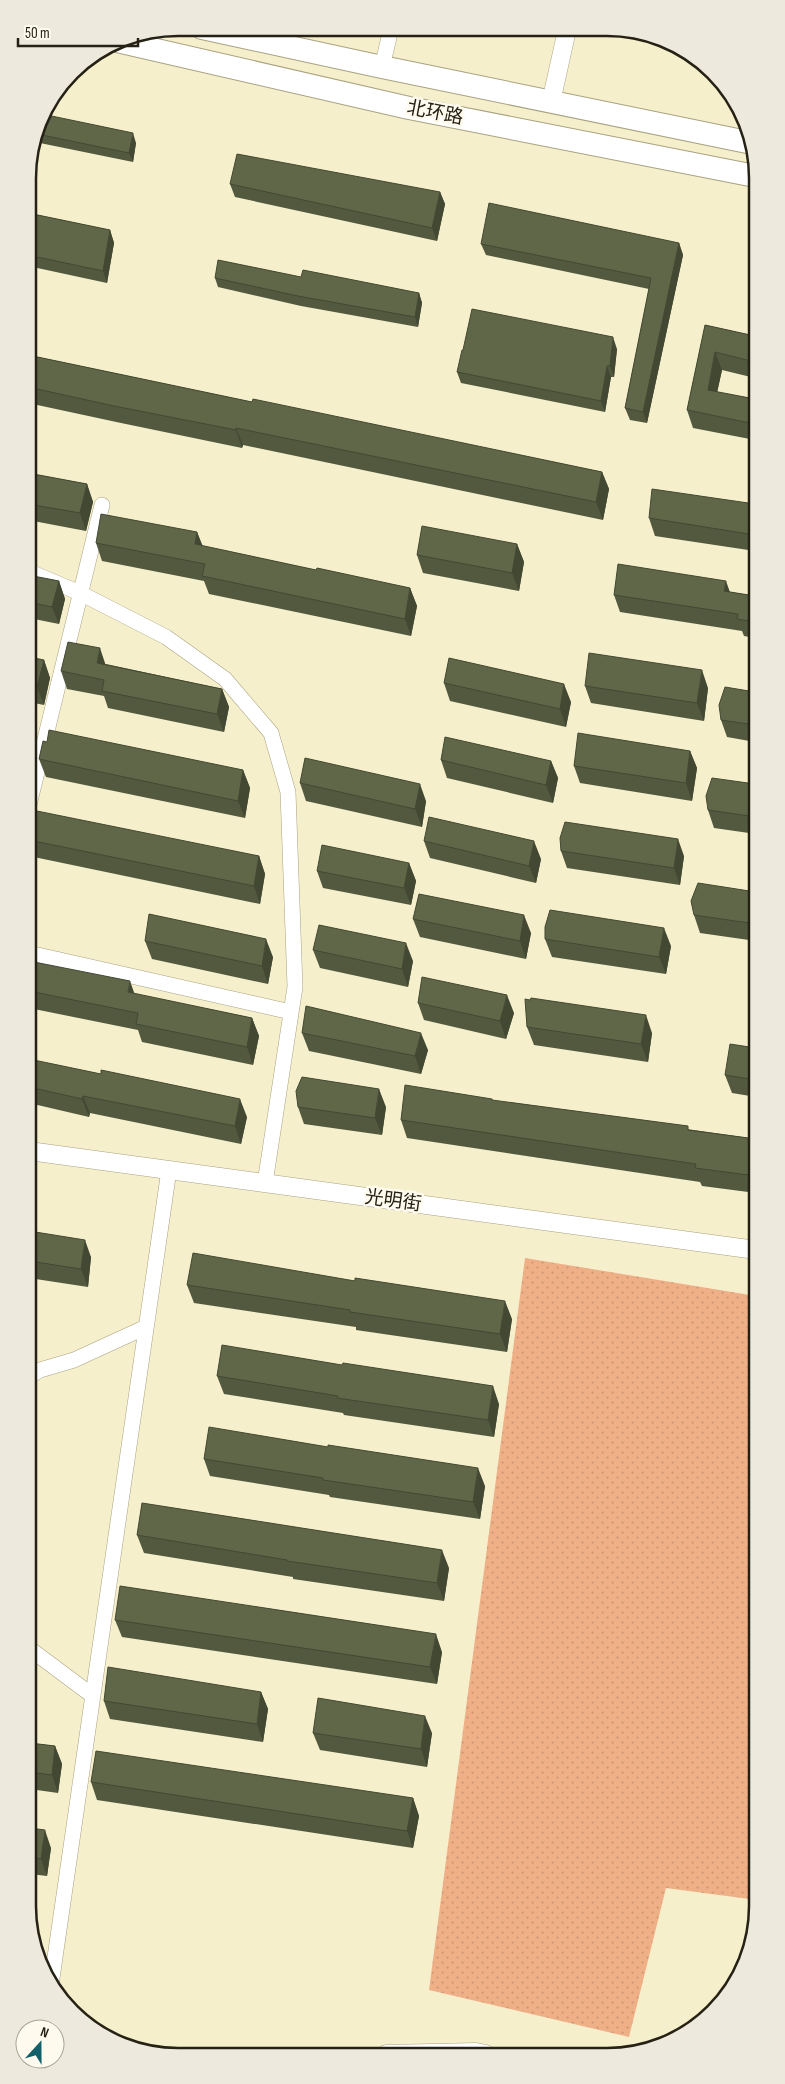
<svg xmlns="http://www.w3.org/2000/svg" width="785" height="2084" font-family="'Sofia Sans Condensed','Noto Sans SC',sans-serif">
<defs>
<pattern id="park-dots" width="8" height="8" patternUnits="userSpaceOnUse" patternTransform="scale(1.25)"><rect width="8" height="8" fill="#f0b087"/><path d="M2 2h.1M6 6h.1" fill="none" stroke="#ce9774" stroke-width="1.8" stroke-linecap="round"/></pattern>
</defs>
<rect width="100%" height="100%" fill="#f6efcc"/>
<path fill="url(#park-dots)" d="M525 1258 756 1296 757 1900 666 1888 629 2037 429 1990Z"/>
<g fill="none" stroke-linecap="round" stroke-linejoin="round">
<g stroke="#a9a281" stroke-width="16">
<path id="minor" d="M382 67 391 29
M28 571 80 593 166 637 225 679 271 733 288 792 295 987 265 1183
M29 805 102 505
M29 953 291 1012
M30 1376 40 1370 74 1360 146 1327
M30 1649 93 1696
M51 1985 169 1170"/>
</g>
<g stroke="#a9a281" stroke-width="19">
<path id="tertiary" d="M551 102 567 30
M29 1151 756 1250
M386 2054 476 2052 486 2054"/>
</g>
<g stroke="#a9a281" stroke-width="24">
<path id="primary" d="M202 28 382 67 752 143
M117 41 409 108 755 176"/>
</g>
<use href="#minor" stroke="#fff" stroke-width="15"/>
<use href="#tertiary" stroke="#fff" stroke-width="18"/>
<use href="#primary" stroke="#fff" stroke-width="22"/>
</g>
<path fill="#53593f" d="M42 114 136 143 133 162 35 142Z
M230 184 440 192 445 204 437 241 235 197Z
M28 213 110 230 114 243 107 283 28 266Z
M679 243 683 255 647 423 630 420 625 408 649 289 486 255 481 244Z
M301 277 419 293 422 303 418 327 301 306 218 287 215 278Z
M705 325 755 336V378L722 370 717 392 755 399V440L693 428 687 410Z
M617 349 614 377H611L605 412 461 383 457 372Z
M28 355 252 402 602 472 609 489 603 520 243 445 242 448 121 423 28 403Z
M28 473 87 484 93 502 86 531 28 520Z
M755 504V551L655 536 649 518Z
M197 532 202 546 316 570 410 588 417 606 411 636 209 594 204 581 102 561 96 543Z
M517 544 524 562 519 591 423 573 417 555Z
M28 575 59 581 65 599 59 624 29 618Z
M730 592 755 596V638L744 636 742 631 620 612 614 595Z
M29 657 44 660 50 678 44 705 29 702Z
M106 664 222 689 229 707 224 732 108 708 104 696 67 689 61 671Z
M444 683 571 702 566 727 450 701Z
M585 686 708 688 704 721 591 703Z
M755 692V742L727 737 721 720Z
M690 751 697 768 692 801 580 783 574 766Z
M39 759 243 770 250 788 245 818 46 777Z
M441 760 551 761 558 778 553 803 447 778Z
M300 783 426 801 422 827 306 801Z
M755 784 756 834 714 828 708 810Z
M29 812 259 856 265 874 260 904 29 856Z
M424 841 541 859 536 883 430 858Z
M561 851 684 856 680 885 567 868Z
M409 863 416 881 411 905 323 888 317 871Z
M756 892V941L700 933 694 915Z
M413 919 531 933 526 959 420 937Z
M545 939 671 946 666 974 552 957Z
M145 941 273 957 268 984 152 959Z
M313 950 413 961 408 987 320 968Z
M29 961 135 994 252 1018 259 1036 253 1065 142 1042 138 1030 29 1008Z
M418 1003 514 1013 506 1039 424 1020Z
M527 1027 652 1033 648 1062 534 1045Z
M302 1033 428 1050 421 1074 309 1051Z
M756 1048V1097L732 1093 725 1075Z
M29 1059 247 1117 241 1144 90 1113 89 1117 29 1103Z
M492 1099 493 1101 756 1139V1193L702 1186 700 1182 407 1138 401 1120Z
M298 1107H386L382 1135 304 1124Z
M29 1231 91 1257 88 1287 29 1278Z
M187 1285 512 1319 507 1352 356 1330V1327L194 1303Z
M217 1376 499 1404 494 1437 344 1415 343 1413 224 1394Z
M204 1459 485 1486 480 1519 330 1497 329 1495 210 1476Z
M137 1535 449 1568 444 1601 293 1579V1577L144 1553Z
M115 1620 442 1652 437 1684 122 1637Z
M261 1692 268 1709 263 1742 110 1719 104 1701Z
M313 1733H432L427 1767 320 1750Z
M30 1743 55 1746 62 1764 58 1793 30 1789Z
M91 1782 413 1798 419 1816 413 1848 97 1800Z
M30 1828 51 1848 47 1876 30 1874Z"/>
<path fill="#434833" d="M133 133 136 143 133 162 129 153Z
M440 192 445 204 437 241 432 228Z
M110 230 114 243 107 283 103 271Z
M679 243 683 255 647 423 643 412Z
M419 293 422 303 418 327 415 317Z
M613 337 617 349 614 377 610 366Z
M715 352 722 370 714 407 708 390Z
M607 366 611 377 605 412 601 401Z
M236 428 243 445 242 448 236 430Z
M602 472 609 489 603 520 596 502Z
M87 484 93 502 86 531 80 513Z
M197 532 204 549 195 544Z
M517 544 524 562 519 591 512 573Z
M59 581 65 599 59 624 52 607Z
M726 581 732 598 724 591Z
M410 588 417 606 411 636 405 619Z
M100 648 106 666 97 663Z
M44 660 50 678 44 705 37 687Z
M702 670 708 688 704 721 697 703Z
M564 684 571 702 566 727 560 709Z
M222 689 229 707 224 732 217 714Z
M29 748 31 755 29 766Z
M690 751 697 768 692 801 686 783Z
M551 761 558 778 553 803 546 785Z
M243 770 250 788 245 818 238 801Z
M420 784 426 801 422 827 415 809Z
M678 839 684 856 680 885 674 868Z
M534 841 541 859 536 883 529 866Z
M259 856 265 874 260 904 254 886Z
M409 863 416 881 411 905 404 888Z
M524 915 531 933 526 959 520 941Z
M664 928 671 946 666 974 659 957Z
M266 939 273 957 268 984 262 966Z
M406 943 413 961 408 987 402 969Z
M130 981 136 998 128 992Z
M507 995 514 1013 506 1039 500 1021Z
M646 1015 652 1033 648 1062 641 1044Z
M252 1018 259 1036 253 1065 247 1047Z
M421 1033 428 1050 421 1074 415 1056Z
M379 1089 386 1107 382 1135 375 1118Z
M83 1096 90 1113 89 1117 82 1099Z
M240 1099 247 1117 241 1144 235 1126Z
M85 1240 91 1257 88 1287 81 1269Z
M505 1301 512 1319 507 1352 500 1334Z
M30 1325 32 1331 30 1349Z
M493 1386 499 1404 494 1437 488 1420Z
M478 1468 485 1486 480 1519 473 1502Z
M442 1550 449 1568 444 1601 437 1583Z
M436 1634 442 1652 437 1684 430 1667Z
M261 1692 268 1709 263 1742 257 1724Z
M425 1716 432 1733 427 1767 421 1749Z
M55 1746 62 1764 58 1793 52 1775Z
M413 1798 419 1816 413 1848 407 1831Z
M45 1830 51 1848 47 1876 41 1859Z
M32 1914 38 1931 36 1950 30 1935Z"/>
<path fill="#606749" stroke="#434833" d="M42 114 133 133 129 153 37 134Z
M237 154 440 192 432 228 230 184Z
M489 203 679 243 643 412 625 408 651 278 481 244Z
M28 213 110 230 103 271 28 255Z
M218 260 301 277 303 270 419 293 415 317 298 296 215 278Z
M472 309 613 337 610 366H607L601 401 457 372 462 350H463Z
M705 325 755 336V362L715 352 708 390 755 399V424L687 410Z
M28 355 252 402 253 399 602 472 596 502 236 428V430L114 406 28 387Z
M28 473 87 484 80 513 28 504Z
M652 489 755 504V535L649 518Z
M101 514 197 532 195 544 316 570 317 568 410 588 405 619 202 576 205 564 96 543Z
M422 526 517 544 512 573 417 555Z
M618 564 726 581 724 591 755 596V622L737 619 738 614 614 595Z
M28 575 59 581 52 607 28 602Z
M68 642 100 648 97 663 222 689 217 714 102 691 104 680 61 671Z
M589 653 702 670 697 703 585 686Z
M29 657 44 660 37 687 29 686Z
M449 658 564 684 560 709 444 683Z
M725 687 755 692V725L721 720 719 705Z
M49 730 243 770 238 801 39 759 43 741 47 742Z
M578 733 690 751 686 783 574 766Z
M445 737 551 761 546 785 441 760Z
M305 758 420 784 415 809 300 783Z
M712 778 755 784 756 817 708 810 706 796Z
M32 810 259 856 254 886 29 840V812L31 813Z
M429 817 534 841 529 866 424 841Z
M565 822 678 839 674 868 561 851 560 838Z
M322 845 409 863 404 888 317 871Z
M698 883 756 892V924L694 915 691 901Z
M419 894 524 915 520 941 413 919Z
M550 910 664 928 659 957 545 939V927Z
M149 914 266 939 262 966 145 941Z
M319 925 406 943 402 969 313 950Z
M29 961 130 981 128 992 252 1018 247 1047 136 1024 138 1013 29 991Z
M422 977 507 995 500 1021 418 1003Z
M531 998 646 1015 641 1044 527 1027 525 999 530 1000Z
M306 1006 421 1033 415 1056 302 1033Z
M730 1044 756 1048V1080L725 1075Z
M29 1059 101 1074V1070L240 1099 235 1126 83 1096 82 1099 29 1087Z
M302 1077 379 1089 375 1118 298 1107 296 1091Z
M405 1085 492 1099V1100L688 1126V1130L756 1139V1176L695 1168 696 1164 401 1120Z
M29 1231 85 1240 81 1269 29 1261Z
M193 1253 355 1281V1278L505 1301 500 1334 350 1312V1310L187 1285Z
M222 1345 342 1365 343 1363 493 1386 488 1420 337 1398 338 1396 217 1376Z
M209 1427 328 1447V1445L478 1468 473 1502 323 1480V1478L204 1459Z
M142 1503 442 1550 437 1583 287 1561V1560L137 1535Z
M120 1586 436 1634 430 1667 115 1620Z
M108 1667 261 1692 257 1724 104 1701Z
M318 1698 425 1716 421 1749 313 1733Z
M30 1743 55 1746 52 1775 30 1772Z
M96 1751 413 1798 407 1831 91 1782Z
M30 1828 45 1830 41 1859 30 1857Z"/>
<g text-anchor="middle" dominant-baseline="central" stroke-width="5" stroke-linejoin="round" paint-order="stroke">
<g font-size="19" fill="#252215" stroke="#fefbee">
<text transform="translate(435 113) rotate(11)">北环路</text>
<text transform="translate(393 1201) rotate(8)">光明街</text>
</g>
</g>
<path d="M0 0H785V2084H0ZM178 36H607A142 142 0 0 1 749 178V1906A142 142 0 0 1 607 2048H178A142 142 0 0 1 36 1906V178A142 142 0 0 1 178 36Z" fill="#edeadd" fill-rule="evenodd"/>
<path fill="none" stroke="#252215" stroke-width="2.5" d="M178 36H607A142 142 0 0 1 749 178V1906A142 142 0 0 1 607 2048H178A142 142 0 0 1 36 1906V178A142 142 0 0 1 178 36Z"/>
<g transform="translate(40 2044) rotate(21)"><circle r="24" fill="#fefbee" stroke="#a7a497"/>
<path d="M0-4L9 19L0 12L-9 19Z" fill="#12616a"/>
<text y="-8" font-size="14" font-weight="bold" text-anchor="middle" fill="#252215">N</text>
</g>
<path d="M18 38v8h120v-8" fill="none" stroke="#252215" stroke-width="2.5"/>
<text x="25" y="38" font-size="15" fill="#252215" stroke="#fefbee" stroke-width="4" paint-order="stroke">50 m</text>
</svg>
